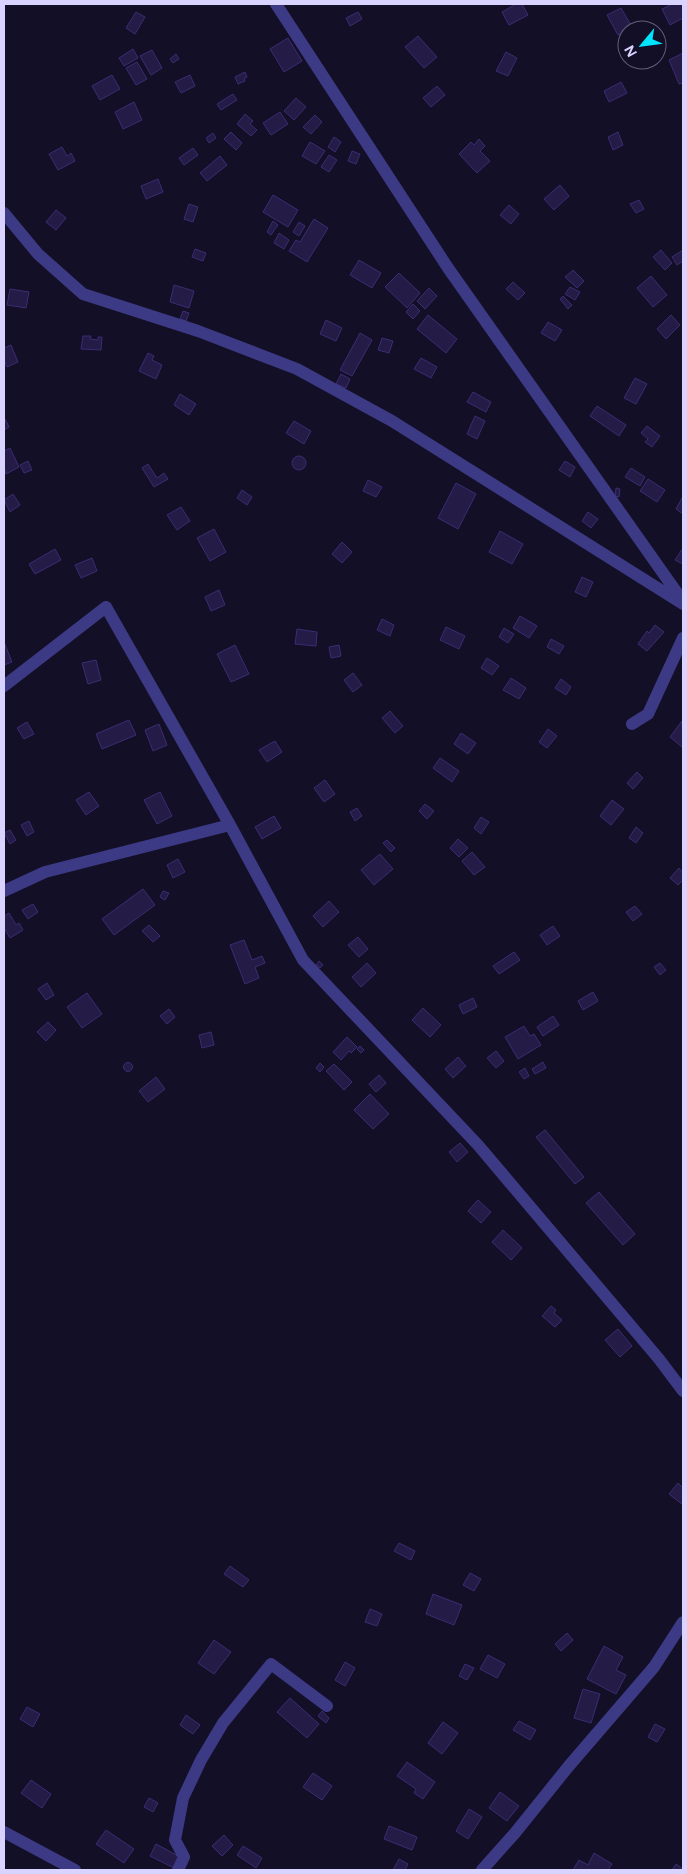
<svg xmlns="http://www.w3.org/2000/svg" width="687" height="1874" font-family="Figtree,sans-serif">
<rect width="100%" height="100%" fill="#130f26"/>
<path fill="#241b47" stroke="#3b2d73" d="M516 4H522L528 15 509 25 502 12Z
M672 4H683V18L670 25 662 9Z
M621 8 632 27 618 35 607 15Z
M136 12 145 17 135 34 126 28Z
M358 12 362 19 350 26 346 18Z
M418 36 437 57 424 68 405 47Z
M288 38 302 61 284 72 270 49Z
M133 49 138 58 124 66 119 58Z
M152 50 162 68 151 75 140 56Z
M506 52 517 58 508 76 496 71Z
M683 53V83L679 84 669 60Z
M176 54 179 59 173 63 170 59Z
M137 62 147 79 136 85 126 68Z
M245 72 247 77 244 79 245 81 238 84 235 77Z
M112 75 120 89 100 100 92 86Z
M190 75 195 86 181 93 175 82Z
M621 82 627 93 609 102 604 91Z
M437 86 445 95 431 107 423 98Z
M233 94 237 100 221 110 217 104Z
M296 98 306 107 294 120 284 111Z
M134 102 142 120 123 129 115 112Z
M280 112 288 124 271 135 263 123Z
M245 114 253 121 250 124 257 130 251 136 237 124Z
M315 115 322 122 311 134 303 127Z
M231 132 242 143 236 150 224 139Z
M618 132 623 145 613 150 608 137Z
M213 133 216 138 209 143 206 138Z
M334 137 341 142 335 152 328 147Z
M479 139 485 146 480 151 490 161 477 173 459 154 471 142 474 145Z
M310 142 325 151 316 164 302 156Z
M62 147 67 156 71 153 75 161 58 170 49 154Z
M193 148 198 155 184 165 179 158Z
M352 151 360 154 356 164 348 161Z
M329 155 337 160 329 172 321 167Z
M220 156 227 165 207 181 200 173Z
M158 179 163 192 146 199 141 186Z
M560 185 569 196 554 210 544 199Z
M273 195 298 210 288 227 263 212Z
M639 200 644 209 636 213 630 204Z
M189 204 198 207 193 222 184 219Z
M509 205 519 214 511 224 500 215Z
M56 210 66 218 56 230 46 222Z
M314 219 328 228 307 262 289 251 296 240 300 242Z
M273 221 278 225 271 235 267 232Z
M299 222 305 226 299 236 293 232Z
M279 233 289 240 284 249 274 243Z
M195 249 206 253 203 261 192 257Z
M661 250 672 263 665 270 653 257Z
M683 250V261L677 265 672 257Z
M359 260 381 273 372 288 350 275Z
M573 270 584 281 577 288 565 277Z
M399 273 420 293 407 308 385 287Z
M651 276 667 295 653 307 637 288Z
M513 282 525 293 518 300 506 289Z
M174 285 194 291 189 308 170 302Z
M570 287 580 292 575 300 565 294Z
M429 288 437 296 425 309 417 301Z
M10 289 29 292 26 308 7 305Z
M563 296 572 305 568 309 560 299Z
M413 304 420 311 413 319 406 312Z
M183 311 189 313 186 321 180 319Z
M428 315 457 339 446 353 417 329Z
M671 315 680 325 666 339 657 329Z
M326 320 342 328 336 341 320 334Z
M548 322 562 330 555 341 541 333Z
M360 333 372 340 352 376 340 370Z
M83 336H91L90 339 98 340V337H102L101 350 81 349Z
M382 338 393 341 389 353 378 350Z
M11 345 18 362 7 367 4 360V348Z
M148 353 154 356 152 360 162 365 156 379 139 371Z
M421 358 437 367 431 378 414 369Z
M341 374 350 379 346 388 336 384Z
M635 378 647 384 636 404 624 398Z
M473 392 491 402 486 412 467 402Z
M180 394 196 404 189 415 174 405Z
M597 406 626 425 619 436 590 416Z
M475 416 485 421 477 439 467 434Z
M5 419 9 427 4 430V420Z
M294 421 311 431 304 444 286 433Z
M647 426 660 436 652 447 645 442 648 439 641 433Z
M10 448 19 467 6 474 4 468V451Z
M292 463a7 7 0 1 1 14 0a7 7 0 1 1-14 0Z
M28 461 32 470 24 473 20 465Z
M565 461 575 467 570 477 559 470Z
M148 464 157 478 164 473 168 479 154 487 142 468Z
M631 468 645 477 640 486 625 477Z
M648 479 665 490 657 502 640 491Z
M368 480 382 487 376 497 363 491Z
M456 483 476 494 458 529 438 518Z
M616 488 620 489 619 497 615 496Z
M242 490 252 497 247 505 237 498Z
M13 494 20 505 10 512 4 500Z
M682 498 683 499V514L676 509Z
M181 507 190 521 177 530 167 515Z
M588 512 598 519 591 528 582 521Z
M214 529 226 552 210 561 197 538Z
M500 531 523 544 512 564 489 552Z
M342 542 352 552 342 563 332 554Z
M683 548V564L675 560Z
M55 549 61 560 35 574 29 564Z
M92 558 97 571 81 578 75 565Z
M582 577 593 582 586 597 575 592Z
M219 590 225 605 211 611 205 597Z
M520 616 537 626 529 638 513 628Z
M382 619 394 625 390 636 377 630Z
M655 625 664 632 647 651 638 644 647 631 649 633Z
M446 627 465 636 459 649 440 640Z
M504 628 514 634 508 643 499 637Z
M297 629 317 632 316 646 295 644Z
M551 639 564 646 559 654 547 647Z
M4 642 12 662 4 665Z
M235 645 249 674 231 682 217 654Z
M339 645 341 656 331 658 329 647Z
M487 658 499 666 492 675 481 668Z
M96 660 101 680 88 684 82 663Z
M353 673 362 685 353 692 344 680Z
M511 678 526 688 519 699 503 690Z
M561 679 571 687 566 695 555 688Z
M390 711 403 726 395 733 382 718Z
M129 720 136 735 102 749 96 734Z
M682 721 683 745 682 747 670 737Z
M27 722 34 734 24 739 17 728Z
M159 724 167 745 153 751 145 730Z
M548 729 557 736 547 748 539 742Z
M461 733 476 743 468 754 454 744Z
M275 741 282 752 267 762 259 750Z
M440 758 459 771 452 782 433 768Z
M637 772 643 778 633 789 627 783Z
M325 780 335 794 324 802 314 788Z
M89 792 99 806 86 815 76 800Z
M160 792 172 816 157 824 144 800Z
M612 800 624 809 611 825 600 816Z
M425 804 434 811 427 819 419 811Z
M357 808 362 816 355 821 350 812Z
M274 816 281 828 262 839 255 827Z
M481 817 489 822 481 834 474 828Z
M29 821 34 832 27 836 21 825Z
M636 827 643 833 636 843 629 838Z
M10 830 16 840 10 844 4 833Z
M458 839 468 848 459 857 450 848Z
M387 840 395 848 391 852 383 843Z
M472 852 485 867 474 875 462 861Z
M380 854 393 869 374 885 361 870Z
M178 859 185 872 173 878 167 865Z
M679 868 683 873V880L678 885 670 878Z
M143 889 155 905 114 935 102 919Z
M163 891 169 893 165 900 160 897Z
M329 901 339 912 323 927 313 916Z
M33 904 38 912 28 919 22 910Z
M635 906 642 914 633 921 626 912Z
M9 913 16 925 19 923 23 930 10 938 4 928V916Z
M149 925 160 936 153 942 142 931Z
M553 926 560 936 547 945 540 935Z
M358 937 368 949 359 957 348 945Z
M244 940 252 960 262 956 265 963 255 967 259 978 245 984 230 945Z
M514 952 520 960 499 974 493 966Z
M319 961 323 965 320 968 316 965Z
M367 963 376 973 361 987 352 977Z
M660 963 666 970 660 975 654 967Z
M47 983 54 995 46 1000 38 989Z
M593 992 598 1001 583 1010 578 1001Z
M87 993 102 1014 82 1028 67 1007Z
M473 998 477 1007 463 1014 459 1005Z
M423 1008 441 1025 430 1037 412 1020Z
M169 1009 175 1017 167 1024 160 1016Z
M553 1016 559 1025 543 1036 537 1027Z
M48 1022 56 1030 46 1041 37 1032Z
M524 1026 530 1036 534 1034 541 1045 518 1059 505 1037Z
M211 1032 214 1045 202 1048 199 1035Z
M347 1037 357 1047 351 1053 349 1051 341 1060 333 1052Z
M360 1046 364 1050 361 1053 357 1049Z
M496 1051 504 1061 496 1068 487 1058Z
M458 1057 466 1066 453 1078 445 1069Z
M543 1062 546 1068 535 1074 532 1069Z
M123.5 1067a4.5 4.5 0 1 1 9 0a4.5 4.5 0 1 1-9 0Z
M320 1063 324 1067 320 1072 316 1068Z
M334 1064 352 1082 344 1090 326 1071Z
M525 1068 529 1076 524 1079 519 1072Z
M379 1075 386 1083 376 1092 369 1084Z
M156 1077 165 1089 148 1102 139 1091Z
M370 1094 389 1114 373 1129 354 1110Z
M545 1130 584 1177 575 1184 536 1137Z
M460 1143 468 1152 457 1162 449 1152Z
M599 1192 635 1234 623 1245 586 1203Z
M478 1200 491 1212 481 1223 468 1211Z
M503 1230 522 1248 511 1260 492 1242Z
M551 1306 556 1310 554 1313 562 1320 555 1327 542 1316Z
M618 1329 632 1346 620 1357 605 1340Z
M678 1483 683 1488V1505L669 1494Z
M399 1543 415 1551 411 1560 394 1551Z
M230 1566 249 1580 243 1587 224 1574Z
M470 1573 481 1579 474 1591 463 1585Z
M433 1594 462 1605 454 1625 426 1614Z
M370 1609 382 1614 377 1626 365 1622Z
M567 1633 573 1640 561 1651 555 1644Z
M214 1640 231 1652 214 1674 198 1663Z
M604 1646 623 1657 616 1670 626 1675 616 1694 587 1679Z
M488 1655 505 1664 497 1678 480 1669Z
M345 1662 355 1668 345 1686 335 1680Z
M465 1664 474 1668 467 1680 459 1676Z
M583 1689 600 1694 591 1723 574 1718Z
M290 1698 319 1724 307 1738 277 1712Z
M27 1707 40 1714 33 1727 20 1719Z
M322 1711 329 1718 326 1723 318 1716Z
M186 1715 200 1725 193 1734 180 1725Z
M519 1721 536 1730 530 1740 513 1730Z
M443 1722 458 1733 442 1754 428 1743Z
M655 1724 665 1729 657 1742 648 1737Z
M407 1762 435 1782 423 1799 414 1793 416 1789 397 1776Z
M313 1773 332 1786 322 1800 303 1787Z
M31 1780 51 1794 42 1808 21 1793Z
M500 1792 519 1806 507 1821 489 1808Z
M149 1798 158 1803 153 1812 144 1807Z
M469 1809 482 1817 468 1839 456 1831Z
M389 1826 417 1837 412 1850 384 1839Z
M106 1830 134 1849 124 1863 96 1844Z
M224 1835 233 1845 222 1856 212 1846Z
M156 1844 180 1857 174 1868 150 1856Z
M243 1846 262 1858 256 1868 237 1855Z
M594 1853 612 1864 608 1870H573L579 1860 588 1865Z
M399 1859 408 1864 405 1870H393Z
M676 1864 683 1869V1870H672Z"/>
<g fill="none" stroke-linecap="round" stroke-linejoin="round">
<path stroke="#3d3a85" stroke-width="12" d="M276 4 448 268 682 600
M4 213 38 254 83 294 198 331 297 369 392 421 683 604
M4 686 106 607 230 825 303 960 478 1145 659 1359 683 1391
M632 724 648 714 683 638
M4 891 45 872 230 825
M4 1832 75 1870
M178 1870 184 1857 175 1840 183 1798 201 1760 223 1723 271 1664 327 1706
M482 1870 515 1833 568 1767 654 1667 683 1622"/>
</g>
<rect width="687" height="1874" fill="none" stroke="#d9d4ff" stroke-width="10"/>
<g transform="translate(642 45) rotate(241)"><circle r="24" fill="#130f26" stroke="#625e7d"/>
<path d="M0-4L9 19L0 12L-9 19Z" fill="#00e5ff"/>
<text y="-8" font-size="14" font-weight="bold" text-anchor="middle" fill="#d9d4ff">N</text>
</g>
</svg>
